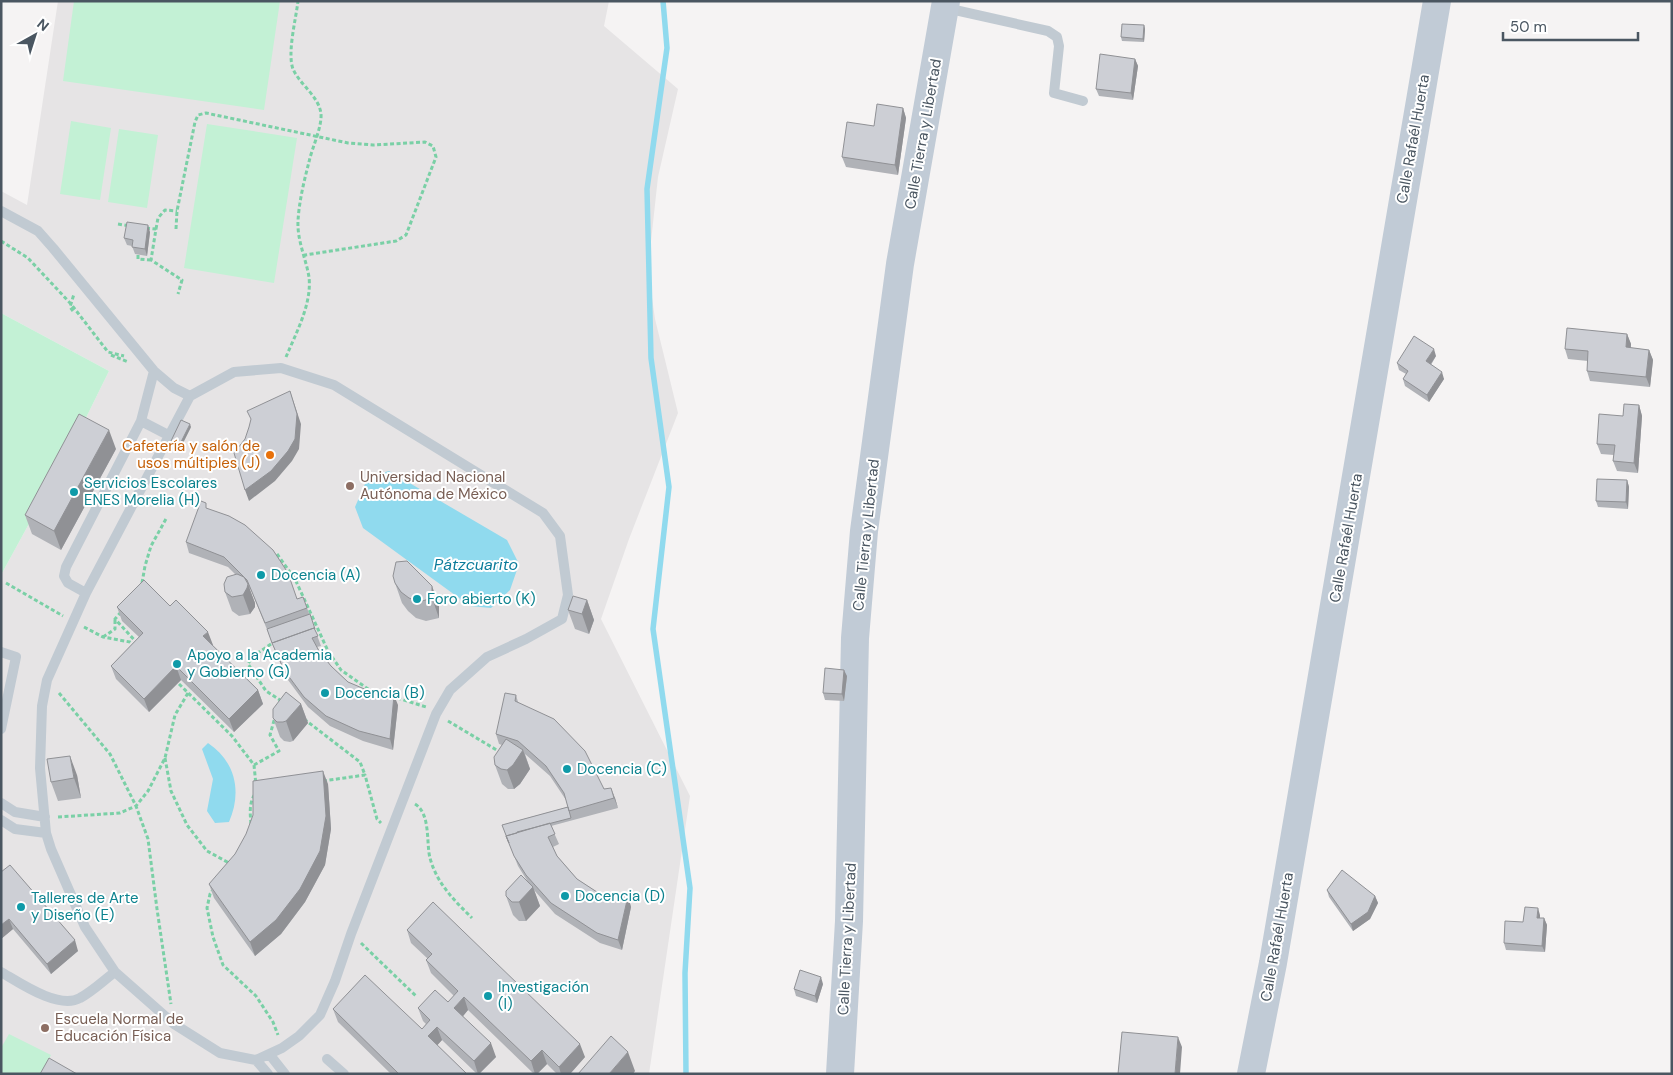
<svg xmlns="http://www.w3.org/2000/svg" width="1673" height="1075" font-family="'DM Sans',sans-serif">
<rect width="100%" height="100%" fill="#f5f3f3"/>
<path fill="#e6e4e5" d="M58 1H609L604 26 678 89 658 177 648 269 655 319 678 413 629 539 601 619 690 796 649 1074H1V575L78 434 109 371 1 313V191L27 205Z"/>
<path fill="#c3f1d5" d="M74 1H280L264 110 63 81Z
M71 121 111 128 100 200 60 194Z
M207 124 297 138 274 283 184 268Z
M119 129 158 135 147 208 108 202Z
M1 313 109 371 78 434 1 575Z
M9 1034 51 1055 42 1074H1V1048Z"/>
<path fill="#90daee" d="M389 471 507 540 519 564 510 590 491 608 470 606 363 528 355 507 368 477Z
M208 743C236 762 242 792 229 822L215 823 207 811 213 779 202 749Z"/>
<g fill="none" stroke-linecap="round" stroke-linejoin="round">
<path stroke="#90daee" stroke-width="5.5" d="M663 1 667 48 647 189 651 358 669 487 653 629 690 888 685 973 686 1074"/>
<path stroke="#7ad0a6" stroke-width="3" stroke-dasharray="4 2.5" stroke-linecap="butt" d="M118 224 130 226
M146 228 156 229 151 260 182 280 178 294
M156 229 158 218 165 210 177 211
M176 229 177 211 195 122 198 115 206 113 348 143 373 145 425 142 433 146 436 157 406 235 396 241 305 255
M1 241 28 258 71 304 108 352 124 356
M138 255V259L151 260
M73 311 70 307 74 294
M111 355 128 362
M286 357C296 333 312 304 309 277 306 259 297 240 298 221 299 202 304 181 309 162 312 148 322 127 321 114 319 96 300 85 293 69 287 53 296 19 298 1
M277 554 295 579 328 651 341 670 371 691 383 694
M6 583 63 616
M142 583 145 566 151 546 167 517
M121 612 115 619 138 644
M84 627 103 637 130 642 136 646
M103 637 115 629V620
M271 644 252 657 248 664 266 691 280 700 279 704
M179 684 232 736 254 765 256 785
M59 693 110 754 136 806 148 839 157 909 171 1004
M391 696 426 707
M304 719 360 762 365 775
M448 721 500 752
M165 758 171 791 187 825 207 851 231 864
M254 765 279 751 270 735 275 717
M323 781 365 775 377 819 381 823
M415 804C431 814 426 843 430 858 437 884 454 900 472 918
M58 817 120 813 136 806 148 791 165 758 175 715 188 693
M251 824C250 813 249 803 255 794
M214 888 210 894 207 908 213 937 223 965 256 996 273 1022 278 1035
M361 943 417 997"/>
<path stroke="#c1cad2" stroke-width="10" d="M946 8 1048 31 1057 37 1059 46 1054 93 1083 101
M1 211 38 231 53 248 154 371 174 388 190 396
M281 368 334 385 543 513 560 536 568 595 562 619 526 639 487 657 450 690 436 714 351 934 335 981 320 1015 299 1036 282 1048 256 1060 220 1053 174 1024 115 972 85 927 51 849 46 833 40 768 42 706 47 680 86 593 190 396 234 372Z
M154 371 141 421 170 436
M86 593 68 583 64 576 66 567 141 421
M1 652 16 657 1 729
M1 803 15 812 45 817
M1 820 15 829 46 833
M1 972C20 983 59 1010 80 998 93 991 104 980 115 972
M270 1055 285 1074
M327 1059 344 1074
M256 1060 268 1074"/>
<path stroke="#c1cbd6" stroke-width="28" d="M840 1074 849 921 855 638 864 531 900 264 946 1
M1251 1074 1273 963 1437 1"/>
</g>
<path fill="#b0b2b7" d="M1144 25 1145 29 1144 42 1122 41 1121 37Z
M1135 59 1138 66 1133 100 1099 96 1096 89Z
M903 108 906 118 898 175 846 167 842 157 874 126Z
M150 232 147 256 135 254 132 246 127 245 124 238Z
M1627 334 1631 344V348L1649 350 1653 360 1650 387 1590 381 1587 371 1588 361 1568 359 1565 349Z
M1436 356 1431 365 1444 379 1429 402 1405 386 1403 379 1406 374 1399 370 1397 363Z
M1639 405 1642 416 1638 473 1617 471 1613 461 1614 455 1601 454 1597 444 1623 416Z
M191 427 180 449 172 445 171 441Z
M116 449 61 550 32 534 25 515Z
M1627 480 1629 487 1628 509 1598 507 1596 501Z
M208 509 297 599 303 597 321 646 317 647 331 666 348 682 398 705 393 750 363 741 330 726 308 707 288 680 276 653 268 632 251 590 249 588 255 603V607L250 614 239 616 232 611 225 592 235 574 228 567 189 553 186 542Z
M396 562 439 605V618L426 621 416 618 408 611 402 603 395 583Z
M587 600 594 620 589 634 575 629 568 610Z
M170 606 213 645V646L258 690 263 704 234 732 181 680 149 712 116 679 111 666 139 637 122 621 117 607Z
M847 676 844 701 825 700 823 693Z
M516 695 518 702 604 789 615 798 618 808 551 826 559 844 553 847 557 856 577 879 600 894 614 899 628 896 631 907 622 950 600 943 555 914 534 890 540 906 526 921H519L513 915 506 896 528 882 518 866 502 825 568 807 566 800 550 776 525 754 530 769 520 784 514 789H508L502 784 495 765 502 745 499 744 496 734Z
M301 704 308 723 293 741 290 742 284 741 280 737 273 718Z
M77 775 81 798 58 801 51 782Z
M328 784 331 829 325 865 305 902 281 934 255 956 214 898 209 884Z
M1 872 78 951 51 974 13 929 1 939Z
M1327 890 1375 896 1378 903 1370 919 1353 931 1329 897Z
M1540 915V918H1544L1547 925 1545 952 1506 950 1504 943 1523 922Z
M407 930 585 1057 570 1074H557L547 1064 537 1074H534L468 1010 463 1016 496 1057 479 1074H477L442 1040 437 1045 467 1074H391L338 1022 333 1009 422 1029 426 1024 423 1021 418 1008 448 1002 454 996 431 973 426 960 428 959 411 943Z
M823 984 817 1003 796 996 794 989Z"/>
<path fill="#909195" d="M1144 25 1145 29 1144 42 1143 39Z
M1135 59 1138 66 1133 100 1131 93Z
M903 108 906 118 898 175 895 165Z
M148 225 150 232 147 256 145 249Z
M1627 334 1631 344 1630 358 1626 347Z
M1434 349 1436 356 1428 368 1426 361Z
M1649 350 1653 360 1650 387 1646 377Z
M1442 372 1444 379 1429 402 1427 395Z
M290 391 301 424 299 449 292 461 275 481 249 501 245 490Z
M1639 405 1642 416 1638 473 1634 463Z
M190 424 191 427 180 449 179 446Z
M109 430 116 449 61 550 54 531Z
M1627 480 1629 487 1628 509 1626 502Z
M248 584 255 603V607L250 614 243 595Z
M432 586 439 605V618L432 598Z
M587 600 594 620 589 634 582 614Z
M208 632 213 645 208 650 203 636Z
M176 666 181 680 149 712 144 699Z
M844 670 847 676 844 701 842 694Z
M258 690 263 704 234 732 229 719Z
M394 695 398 705 393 750 390 739Z
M301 704 308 723 293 741 286 721Z
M523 750 530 769 520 784 514 789 507 770Z
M70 756 77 775 81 798 74 778Z
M323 771 328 784 331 829 325 865 305 902 281 934 255 956 250 942Z
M611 788 615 798 618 808 614 798Z
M533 887 540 906 526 921 519 902Z
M628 896 631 907 622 950 618 940Z
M1375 896 1378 903 1370 919 1353 931 1351 924Z
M1538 908 1540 915V925L1537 918Z
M1544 918 1547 925 1545 952 1542 946Z
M9 919 13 929 1 939V925Z
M75 940 78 951 51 974 47 964Z
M821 977 823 984 817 1003 815 996Z
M464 997 468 1010 459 1021 454 1008Z
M437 1027 442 1040 433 1050 428 1036Z
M1178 1037 1182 1047 1180 1074H1175Z
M491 1043 496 1057 479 1074H478L474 1061Z
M580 1044 585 1057 570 1074H561L559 1067Z
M542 1050 547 1064 537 1074H535L531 1061Z
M628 1052 635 1071 633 1074H609Z"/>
<path fill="#cdcfd5" stroke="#909195" d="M1122 24 1144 25 1143 39 1121 37Z
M1100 54 1135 59 1131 93 1096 89Z
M877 104 903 108 895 165 842 157 847 122 874 126Z
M127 222 148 225 145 249 132 247 133 240 124 238Z
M1567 328 1627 334 1626 347 1649 350 1646 377 1587 371 1588 351 1565 349Z
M1414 336 1434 349 1426 361 1442 372 1427 395 1403 379 1408 371 1397 363Z
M290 391 297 414 295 439 288 451 271 471 245 490 234 453 245 439 249 427 251 419 247 411Z
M1624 404 1639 405 1634 463 1613 461 1615 445 1597 444 1599 414 1623 416Z
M79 414 109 430 54 531 25 515Z
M181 420 190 424 179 446 171 441Z
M1597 479 1627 480 1626 502 1596 501Z
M201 501 206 503V508L229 516 245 525 273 550 288 573 297 599 303 597 307 608 265 623 247 580 224 557 186 542Z
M407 561 432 586V598L419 602 409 598 401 592 395 583 393 576 396 562Z
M237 574 244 577 248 584 247 588 243 595 232 597 225 592 224 584 227 577Z
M144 580 170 606 176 600 208 632 203 636 258 690 229 719 176 666 144 699 111 666 143 633 117 607Z
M573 596 587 600 582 614 568 610Z
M310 614 315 629 314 628 272 643 267 629Z
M314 628 318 636 312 638 319 651 331 666 348 682 381 696V691L394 695 390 739 359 731 326 716 304 697 284 670 272 643Z
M825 668 844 670 842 694 823 693Z
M286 692 301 704 286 721 283 722H277L273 718V709Z
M505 693 516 695 515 701 554 719 585 751 604 789 611 788 614 798 569 811 564 793 546 766 518 741 496 734Z
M506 739 523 750 513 765 507 770 501 769 495 765 494 757Z
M70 756 74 778 51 782 47 759Z
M323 771 326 816 320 851 300 889 276 920 250 942 209 884 235 854 246 834 253 815V781Z
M568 807 571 818 517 832V833L506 836 509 843 502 825Z
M550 823 555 834 548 837 557 856 577 879 600 894 614 899 616 892 628 896 618 940 597 933 551 903 526 875 514 856 506 836Z
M10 865 75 940 47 964 9 919 1 925V872Z
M1342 870 1375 896 1368 912 1351 924 1327 890Z
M521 875 533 887 519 902H512L506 896V891Z
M433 902 580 1044 559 1067 542 1050 531 1061 464 997 454 1008 491 1043 474 1061 437 1027 428 1036 467 1074H399L333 1009 365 975 422 1029 430 1020 418 1008 435 990 448 1002 458 991 426 960 432 954 407 930Z
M1525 907 1538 908 1537 918H1544L1542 946 1504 943 1505 921 1523 922Z
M800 970 821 977 815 996 794 989Z
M1122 1032 1178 1037 1175 1074H1118Z
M611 1036 628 1052 609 1074H578Z
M49 1058 77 1074H40Z"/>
<circle fill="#e8710a" stroke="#fff" stroke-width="2" cx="270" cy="455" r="5"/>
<g fill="#8d6e63" stroke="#fff" stroke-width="2">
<circle cx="350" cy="486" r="5"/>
<circle cx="45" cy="1028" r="5"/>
</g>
<g fill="#0f9aa8" stroke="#fff" stroke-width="2">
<circle cx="74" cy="492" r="5"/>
<circle cx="261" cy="575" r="5"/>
<circle cx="417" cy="599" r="5"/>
<circle cx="177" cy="664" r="5"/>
<circle cx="325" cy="693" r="5"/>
<circle cx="567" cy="769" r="5"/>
<circle cx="565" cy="896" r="5"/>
<circle cx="21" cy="907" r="5"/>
<circle cx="488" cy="996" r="5"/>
</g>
<g text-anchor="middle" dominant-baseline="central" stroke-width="4" stroke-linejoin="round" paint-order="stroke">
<g font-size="15" fill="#4a5661" stroke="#fff">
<text transform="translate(923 134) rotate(-80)">Calle Tierra y Libertad</text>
<text transform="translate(1413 139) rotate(-80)">Calle Rafaél Huerta</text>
<text transform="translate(866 535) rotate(-84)">Calle Tierra y Libertad</text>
<text transform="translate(1346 538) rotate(-80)">Calle Rafaél Huerta</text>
<text transform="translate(1277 937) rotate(-80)">Calle Rafaél Huerta</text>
<text transform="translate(847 939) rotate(-87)">Calle Tierra y Libertad</text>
</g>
<g font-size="15" fill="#c56008" stroke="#fff" text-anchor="end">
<text x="260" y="446">Cafetería y salón de<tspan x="260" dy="17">usos múltiples (J)</tspan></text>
</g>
<g font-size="15" fill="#785e54" stroke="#fff" text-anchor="start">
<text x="360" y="477">Universidad Nacional<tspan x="360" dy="17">Autónoma de México</tspan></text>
<text x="55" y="1019">Escuela Normal de<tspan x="55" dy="17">Educación Física</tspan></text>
</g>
<g font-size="15" fill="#0d838f" stroke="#fff" text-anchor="start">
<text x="84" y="483">Servicios Escolares<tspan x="84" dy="17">ENES Morelia (H)</tspan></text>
<text x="271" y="575">Docencia (A)</text>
<text x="427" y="599">Foro abierto (K)</text>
<text x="187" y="655">Apoyo a la Academia<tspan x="187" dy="17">y Gobierno (G)</tspan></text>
<text x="335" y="693">Docencia (B)</text>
<text x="577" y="769">Docencia (C)</text>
<text x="575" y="896">Docencia (D)</text>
<text x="31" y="898">Talleres de Arte<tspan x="31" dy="17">y Diseño (E)</tspan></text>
<text x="498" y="987">Investigación<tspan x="498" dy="17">(I)</tspan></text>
</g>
<g font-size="16" font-style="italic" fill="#0c7c9b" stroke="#fff">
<text x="476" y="564">Pátzcuarito</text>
</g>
</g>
<rect width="1673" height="1075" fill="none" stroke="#4a5661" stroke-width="5"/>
<g transform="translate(35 35) rotate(39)" stroke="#ffffff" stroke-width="4" paint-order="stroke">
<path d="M0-4L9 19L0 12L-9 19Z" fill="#4a5661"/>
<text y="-8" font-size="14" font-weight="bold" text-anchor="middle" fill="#4a5661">N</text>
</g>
<path d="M1503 32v8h135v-8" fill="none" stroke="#4a5661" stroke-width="2.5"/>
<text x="1510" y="32" font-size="15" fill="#4a5661" stroke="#ffffff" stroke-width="4" paint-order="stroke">50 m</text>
</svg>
